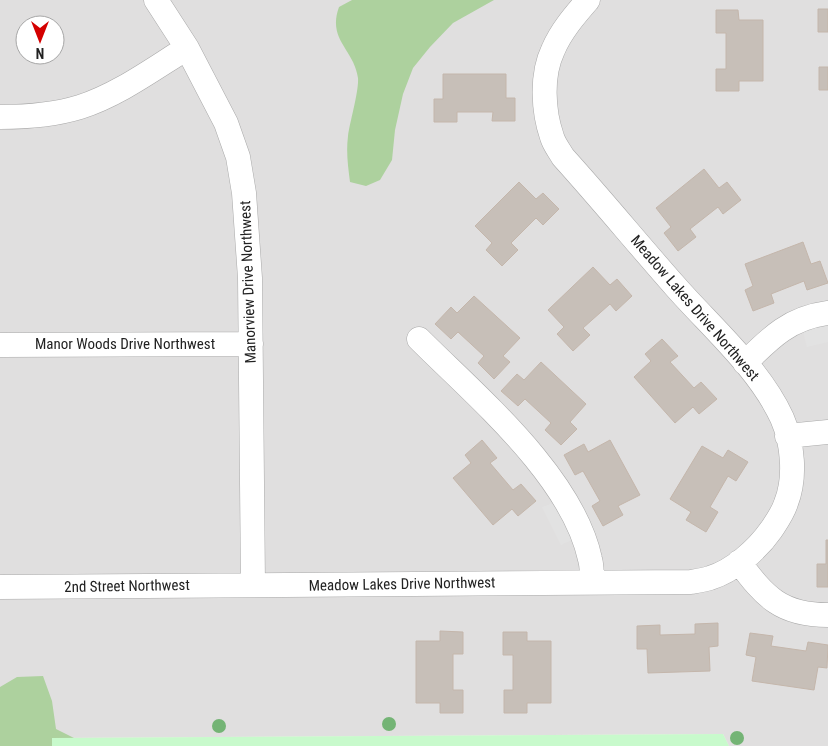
<svg xmlns="http://www.w3.org/2000/svg" width="828" height="746" font-family="'Roboto Condensed',sans-serif">
<rect width="100%" height="100%" fill="#f2efe9"/>
<path fill="#e0dfdf" fill-rule="evenodd" d="M0 0H828V746H729L723 734 52 738 0 746ZM25 25H55V55H25Z"/>
<path fill="#add19e" d="M352 0H494L453 23 430 47 413 68 403 94 395 130 392 160 380 180 366 186 350 182C348 166 346 152 348 136 350 121 359 91 358 78 354 49 327 40 339 7Z
M43 676 52 701 56 729 80 741 126 746H0V687L17 677Z"/>
<path fill="#c8facc" d="M723 734 729 746H52V738Z"/>
<path fill="#e2e2e2" d="M828 313V342L807 347 800 319Z
M564 499 582 535 561 545 542 507Z"/>
<path fill="#c7bfb8" stroke="#c4b6ab" d="M818 9H828V32H818Z
M716 10H738L739 20H763V81H739V91H716V69H726V33H716Z
M819 67H828V90H819Z
M443 74H506V98H515V121H492L493 112H457V122H434V99H443Z
M704 169 719 188 727 182 741 200 723 214 718 207 690 229 696 237 678 251 664 233 671 227 656 208Z
M519 182 536 199 543 193 559 209 543 225 536 218 511 243 518 250 502 266 486 250 492 243 475 226Z
M803 242 811 264 820 261 828 283 807 290 804 281 771 294 774 303 753 311 745 290 753 286 745 264Z
M593 267 610 285 617 279 632 296 616 311 610 304 583 328 590 335 573 351 557 334 564 327 548 310Z
M474 296 520 338 503 356 510 362 494 379 478 363 484 356 458 332 451 339 435 324 451 307 457 313Z
M662 339 678 356 670 362 694 388 701 382 717 399 699 414 693 407 675 423 634 377 651 361 645 354Z
M541 362 586 404 570 422 577 429 561 445 545 430 551 423 525 399 518 406 501 391 517 374 524 380Z
M482 440 497 458 490 463 513 490 521 484 536 501 518 516 512 509 493 525 453 478 471 463 465 455Z
M610 440 640 495 618 506 623 515 603 526 592 506 600 501 583 471 575 475 564 455 584 444 588 452Z
M702 446 723 458 728 450 748 462 736 481 728 476 710 507 718 512 706 532 686 520 691 512 670 499Z
M826 540H828V587H817V564H826Z
M718 623V646L709 647 710 671 648 673 647 649H637V626L660 625V635L695 634V624Z
M440 631 463 632V654H453V690H463V713H440V703H416V641H440Z
M503 632H527V641H551V703H527V713H504V690H513V655H503Z
M750 633 773 636 771 646 806 651 808 642 828 645 827 668 818 667 814 690 752 681 756 657 746 655Z"/>
<g fill="none" stroke-linecap="round" stroke-linejoin="round">
<g stroke="#a9a9a9" stroke-width="25">
<path id="minor" d="M156 0 187 48 226 123 238 157 244 193 250 278 253 585
M0 117C27 117 54 115 80 107 118 95 153 69 187 48
M419 339C477 397 572 476 590 559 592 566 592 574 592 582
M0 345 251 344
M745 363C771 337 790 318 828 313
M787 436 828 432
M739 562C765 597 781 615 828 615
M0 587 691 582C697 581 704 580 710 578 733 571 757 550 771 530 777 521 783 513 786 503 796 478 793 443 782 418 759 368 710 326 675 286 637 243 601 199 563 157 559 150 554 144 552 137 543 111 541 75 553 50 561 31 575 15 588 0"/>
</g>
<use href="#minor" stroke="#fff" stroke-width="24"/>
</g>
<g fill="#74b475">
<circle cx="389" cy="724" r="7"/>
<circle cx="219" cy="726" r="7"/>
<circle cx="737" cy="738" r="7"/>
</g>
<g text-anchor="middle" dominant-baseline="central" stroke-width="4" stroke-linejoin="round" paint-order="stroke">
<g font-size="15" fill="#222" stroke="#fff">
<text transform="translate(248 282) rotate(-92)">Manorview Drive Northwest</text>
<text transform="translate(695 308) rotate(49)">Meadow Lakes Drive Northwest</text>
<text x="125" y="344">Manor Woods Drive Northwest</text>
<text transform="translate(402 584) rotate(-1)">Meadow Lakes Drive Northwest</text>
<text transform="translate(127 586) rotate(-1)">2nd Street Northwest</text>
</g>
</g>
<g transform="translate(40 40) rotate(180)"><circle r="24" fill="#ffffff" stroke="#a7a7a7"/>
<path d="M0-4L9 19L0 12L-9 19Z" fill="#d40000"/>
<text y="-8" font-size="14" font-weight="bold" text-anchor="middle" fill="#222222">N</text>
</g>
</svg>
